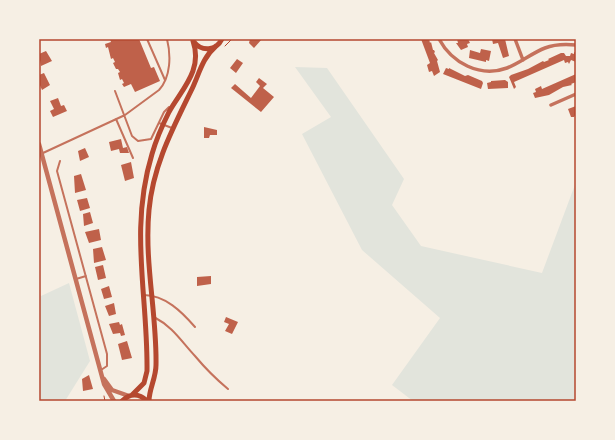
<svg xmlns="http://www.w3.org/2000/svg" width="615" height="440" font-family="'Fira Sans',sans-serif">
<rect width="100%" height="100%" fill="#f6efe4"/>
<path fill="#e2e4dc" d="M295 67 327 68 404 179 392 205 421 246 542 273 576 182V401H413L392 385 440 318 362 250 302 134 331 117Z
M69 283 90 361 65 401H39V292L41 296Z"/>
<path fill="#bf614a" d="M110 39H139L151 68 154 67 160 81 135 92 131 84 124 87 122 84 124 83 122 79 120 80 118 73 120 72 118 69H116L113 63 115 62 113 58 111 59 108 47 106 48 105 44 111 42Z
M250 39H262L254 48 249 43Z
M421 39H429L430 43 431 42 433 50H434L435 52 434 53 438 60 437 61 440 72 434 76 432 71 429 72 427 65 430 63Z
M457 39H468L470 43 467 44 468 47 461 50 456 43H458Z
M492 39H505L509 56 503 58 498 43 493 44Z
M481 49 491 51 489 61 486 60V62L469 58 470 50 480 53Z
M46 51 52 61 41 66 39 54Z
M574 52 576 53V62L571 60 569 64 568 62 565 63 564 60 514 82 516 87 514 89 509 77 511 75 528 69 543 61 544 62 549 60 548 59 561 53H564L566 56H570L571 53 574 54Z
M237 59 243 63 236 73 230 68Z
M446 68 449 69V68L465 76 468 75 482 81 483 83 481 89 443 74Z
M44 73 50 85 42 90 39 83V75Z
M576 74V82L571 84 572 85 563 87 549 95 535 98 533 93 536 92 535 89 541 86 542 89Z
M259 78 267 84 263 88 274 97 261 112 231 88 235 84 251 98 260 86 256 82Z
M505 80 508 82V88L488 89 487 83 491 82V81Z
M58 98 61 106 64 105 67 111 53 117 50 111 54 109 50 101Z
M576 106V114L574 117H571L568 109Z
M204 127 217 130V135H210L209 138H204Z
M121 139 123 148 127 147 129 153H120L119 149 111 151 109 142Z
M85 148 89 157 80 161 78 151Z
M131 162 134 178 125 181 121 165Z
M81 174 86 190 75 193 74 176Z
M87 198 90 208 80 211 77 200Z
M90 212 93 223 84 226 83 214Z
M99 229 101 240 89 243 85 232Z
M102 247 106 260 94 263 93 249Z
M103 265 106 278 98 280 95 267Z
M211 276V284L197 286V277Z
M109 286 112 297 104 299 101 289Z
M114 303 116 314 109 316 105 306Z
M226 317 238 322 232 334 225 331 229 324 224 322Z
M119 322 120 325 122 324 125 335 121 336 120 333 113 334 109 324Z
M127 341 132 358 122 360 118 344Z
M89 375 93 389 83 391 82 379Z"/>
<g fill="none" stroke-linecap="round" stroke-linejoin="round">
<path stroke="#b5482f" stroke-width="1" d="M225 46 232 39
M104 396 105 401"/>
<path stroke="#c5725c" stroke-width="2" d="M147 39 165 80
M115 91 132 136 138 141 151 139 164 112 169 107
M116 119 133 158
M159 123 172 128
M43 153 125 115 159 90C171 77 171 55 167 39
M60 161 57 171 107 354V366L101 370
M76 279 86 276
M144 295C165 295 182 312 195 327
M154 317C173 327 181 341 195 356 205 368 216 379 228 389"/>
<path stroke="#c5725c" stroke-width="3.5" d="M439 39C452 63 480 78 507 68 520 63 532 53 545 48 555 44 566 44 576 45
M515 39 523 60
M551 105 576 94"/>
<path stroke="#c5725c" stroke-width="4.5" d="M39 144 104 384 114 401
M104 379 112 390 129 396"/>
<path stroke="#b5482f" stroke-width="5" d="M194 42C202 52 216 51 222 39
M132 395 144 383 147 371C148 295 129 230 152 154 156 140 162 126 169 112 182 89 203 70 193 41
M122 401C130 393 139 393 147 401
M149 401C149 389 156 378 156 365 157 314 144 262 149 210 153 166 172 130 191 91 199 75 202 58 216 46"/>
</g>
<rect width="615" height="440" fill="none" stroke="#f6efe4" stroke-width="80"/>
<rect x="40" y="40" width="535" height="360" fill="none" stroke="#b5482f" stroke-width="1.5"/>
</svg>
